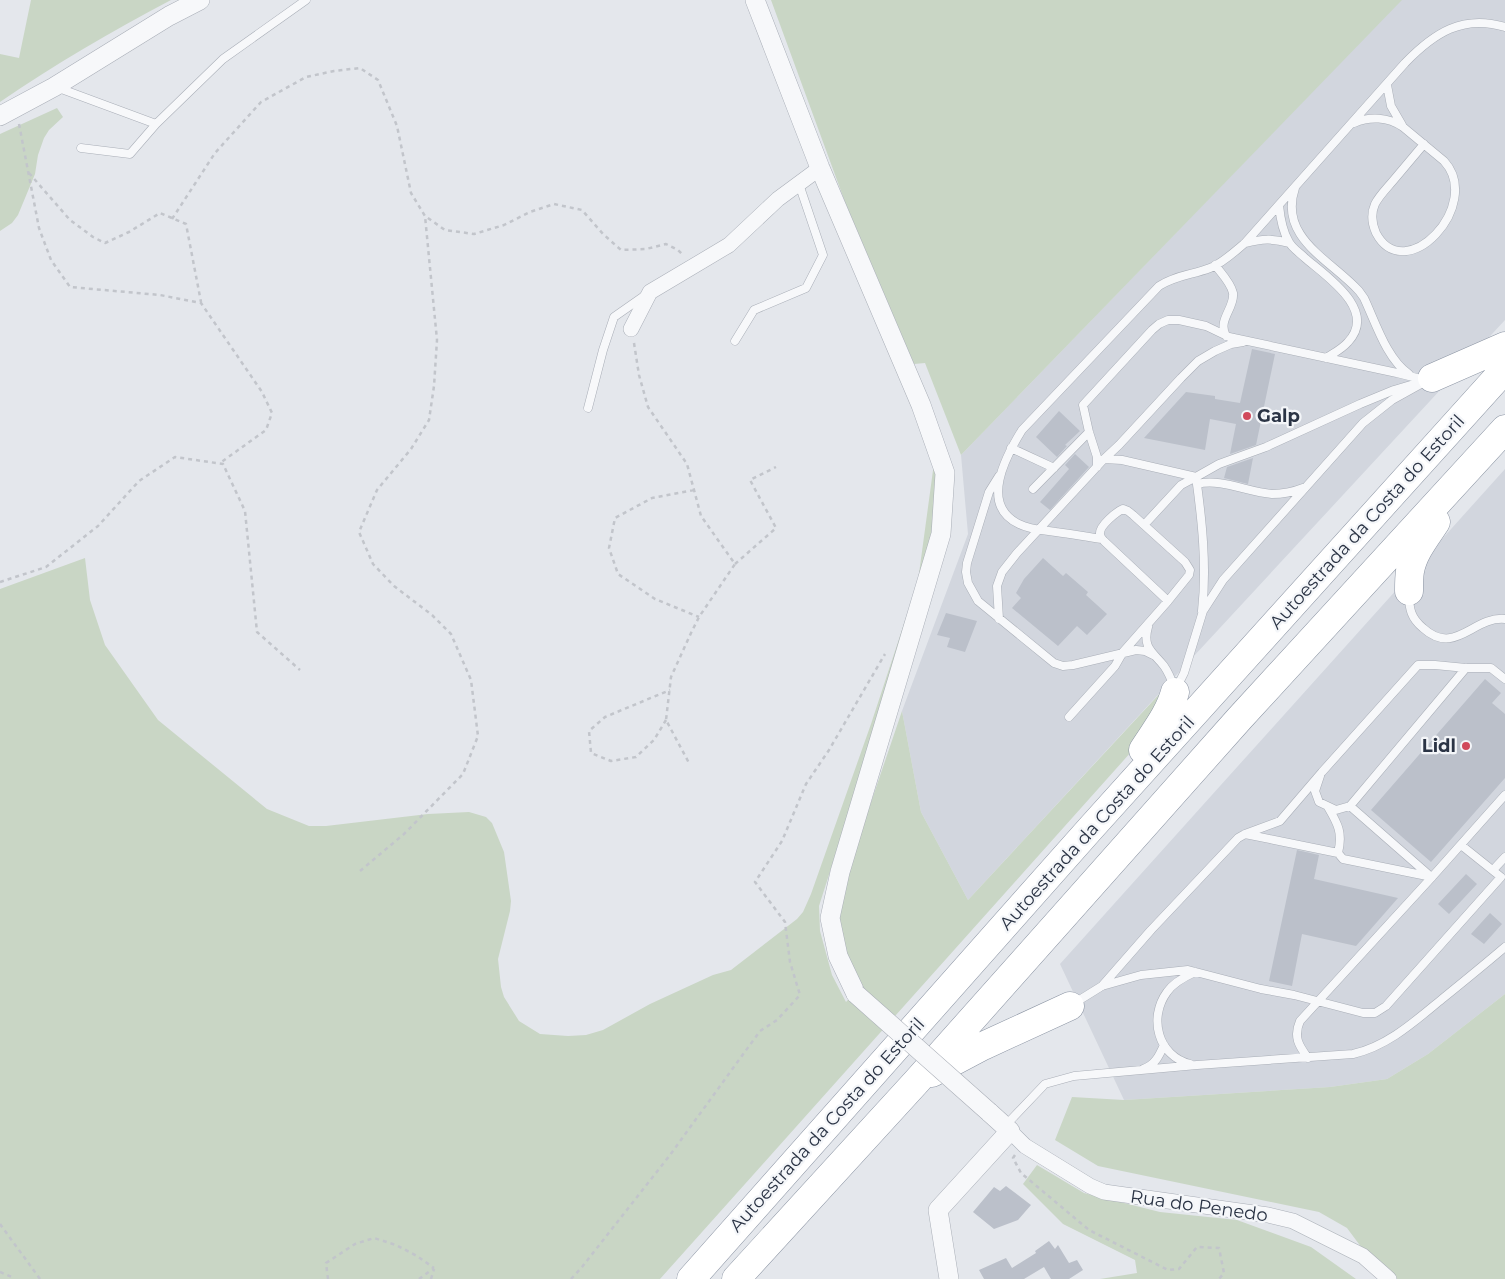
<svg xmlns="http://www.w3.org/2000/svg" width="1505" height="1279" font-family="Montserrat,sans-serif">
<rect width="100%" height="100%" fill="#e4e7ec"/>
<path fill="#d2d6de" d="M1401 0H1505V320L968 900 921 812 902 711 968 534 961 455Z
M1505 469V994L1428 1054 1387 1079 1330 1087 1124 1100 1060 964Z"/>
<path fill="#c9d6c5" d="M31 0H171C112 31 55 64 0 102V54L19 58Z
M771 0H1402L961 455 925 363 914 364 845 202Z
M57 108 63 117 49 130 44 138 38 155 35 174 18 215 12 223 0 231V134Z
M934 463 940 499 939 518 895 668 819 906 820 931 832 975 846 1002 861 986 843 948 839 914 845 879 902 711 921 812 968 900 1164 689 1140 742 660 1279H0V589L85 558 90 600 105 645 158 720 267 809 309 826H326L428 814 469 812 486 817 492 823 504 852 511 901 510 911 498 959 501 987 504 997 519 1021 540 1034 568 1036 586 1035 603 1030 650 1004 713 975 731 970 797 919 803 912 811 894 871 724 918 581Z
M1505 994V1279H1385L1347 1228 1319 1212 1098 1166 1055 1140 1072 1097 1124 1100 1330 1087 1387 1079 1428 1054Z
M1037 1165 1084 1193 1160 1212 1237 1220 1311 1247 1356 1279H1100L1137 1273 1135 1260 1063 1224 1023 1184Z"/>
<path fill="#bbc0ca" d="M1252 349 1275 354 1256 445 1230 454 1236 424 1210 419 1205 450 1144 438 1186 392 1215 396V399L1240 403Z
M1059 411 1080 431 1065 445 1067 446 1057 457 1036 437Z
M1075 454 1089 467 1050 510 1040 502 1069 469 1065 465Z
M1253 458 1248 484 1224 478 1227 467Z
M1043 558 1063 576 1066 573 1088 592 1086 595 1107 614 1087 635 1077 626 1058 646 1012 608 1021 598 1016 593 1024 579Z
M946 613 977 621 965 652 947 647 950 638 937 635Z
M1485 679 1501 693 1492 703 1505 714V778L1431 862 1371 810Z
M1297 850 1319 855 1314 879 1398 898 1356 946 1302 934 1292 986 1269 981Z
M1466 874 1477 884 1449 914 1438 904Z
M1490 913 1502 924 1484 944 1471 934Z
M1006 1186 1031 1205 1018 1220 994 1229 973 1212 994 1187 1000 1191Z
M1049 1241 1055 1249 1058 1245 1069 1263 1077 1260 1083 1270 1069 1279H1051L1044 1267 1024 1279H984L979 1270 1006 1258 1012 1268 1036 1253 1035 1251Z"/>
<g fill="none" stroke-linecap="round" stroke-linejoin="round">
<g stroke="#a9aeb7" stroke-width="9">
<path id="service" d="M1387 85 1391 106 1402 125
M56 87 156 124 223 59 306 0
M1354 123C1370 116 1388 117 1403 127L1444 161C1484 205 1405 288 1376 233 1372 224 1371 213 1375 204 1379 196 1386 189 1392 182 1402 170 1413 157 1424 144
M81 148 130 154 156 124
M1295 188C1278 238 1331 260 1359 291L1364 298C1375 321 1387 360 1409 374
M1279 205C1280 216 1283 232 1289 242 1292 248 1300 253 1305 258 1326 276 1378 310 1348 342 1342 349 1334 353 1326 358
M1245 243C1262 239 1272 238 1289 243
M1215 265C1221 273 1231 283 1233 293 1235 308 1217 320 1226 336
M735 341 754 310 806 288 823 255 799 184
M588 408 603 350 614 317 644 296
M1011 448 1054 468
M1104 459 1122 460 1196 477 1219 464 1266 447 1360 404 1394 390 1414 384
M1097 467V457L1089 432 1083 405 1152 330 1159 324 1168 320H1179L1206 326 1229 337 1397 373 1421 379H1428
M999 476 989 492 967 563 966 572 968 583 978 601 1054 663 1063 666 1073 665 1136 650 1145 651 1153 655
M1197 484C1221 478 1247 492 1272 494 1282 494 1293 492 1303 488
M1033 489 1089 432
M1123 509 1128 511 1133 515 1185 562 1190 570 1189 575 1168 601 1104 541C1102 539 1100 537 1100 534 1099 526 1116 512 1123 509Z
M1144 525 1181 485 1196 477C1202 520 1207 567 1202 611
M1102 539C1087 537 1072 534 1056 532 1043 530 1031 530 1019 524 979 505 1006 456 1022 430L1159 286C1176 275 1192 275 1210 268 1223 263 1234 252 1245 243L1405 63C1434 33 1463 14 1505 27
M1409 594C1409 609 1411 618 1423 628 1455 657 1473 616 1505 619
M999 619 997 586 1002 572 1017 553 1104 459 1119 445 1181 378 1198 361 1215 351 1231 344 1243 342
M1148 627C1142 648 1153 652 1164 666 1169 673 1172 681 1175 689
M1176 689 1184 673 1203 611 1223 580 1363 423 1392 400 1428 380
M1069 717 1115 666 1123 652 1168 601
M1320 776 1315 791 1319 802 1336 810 1350 806 1466 668
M1350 806 1430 876
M1328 807C1338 824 1343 833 1338 853
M1245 834 1338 853 1343 859 1432 877
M1493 870 1505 857
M1102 986 1151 930 1238 838 1245 834 1280 821 1322 772 1418 665H1435L1466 668H1491L1505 679
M1073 1004 1102 986 1141 975 1188 970 1261 989 1294 995 1363 1013H1375L1386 1006 1501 877 1461 845
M1308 1058C1299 1046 1293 1037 1300 1021L1432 877 1505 795
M1190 1064C1158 1056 1148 1018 1167 992 1173 983 1184 977 1195 972
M1143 1069C1155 1065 1159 1056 1164 1045
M1005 1126 1045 1084 1074 1076 1197 1065 1353 1054C1388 1046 1415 1021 1442 999 1463 982 1484 965 1505 947"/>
</g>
<g stroke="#a9aeb7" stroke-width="16">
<path id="minor" d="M631 329 650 292 729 245 778 199 820 168
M1010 1131 1025 1146 1090 1186 1104 1192 1268 1215 1293 1221 1363 1256 1389 1279"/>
</g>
<g stroke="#a9aeb7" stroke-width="20">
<path id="tertiary" d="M755 0 820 168 921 405 945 473 941 534 840 872 830 918 838 956 856 994
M0 116 54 87 169 16 200 0
M949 1279 938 1210 1010 1131 989 1112"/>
</g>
<g stroke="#8b94a3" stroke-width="29">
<path id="motorway" d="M1432 378 1505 346
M1409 591C1409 584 1409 577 1410 571 1413 553 1426 537 1436 522
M1143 750C1155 731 1169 714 1175 692
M932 1073 983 1046 1070 1006
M691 1279 1090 829 1505 369
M736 1279 917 1081 1239 719 1505 429"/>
</g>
<path stroke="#c2c5cb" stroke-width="2.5" stroke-dasharray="4 4" stroke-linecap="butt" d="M19 124 39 228 51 260 70 287 160 295 201 303 262 392 272 413 266 430 220 463
M29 173 70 220 93 237 105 243 129 232 160 213 186 224 201 302
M172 219 215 153 261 102 306 77 334 71 360 68 378 80 397 126 411 193 425 216 445 230 474 234 504 225 530 212 554 204 582 210 603 234 621 250 646 249 666 244 678 250 683 255
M634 343 639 375 648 407 687 464 701 516 735 564 699 617 691 633 671 677 666 720 689 763
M694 490 652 498 615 518 609 548 618 574 655 599 699 617
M735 564 776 528 750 480 776 467
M0 582 46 567 98 526 139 481 175 457 223 464 245 511 257 632 300 670
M666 720 654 740 636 757 611 761 591 753 589 731 605 717 670 690
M360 871 404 834 463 774 478 736 471 680 451 634 432 615 394 586 373 564 359 532 377 490 411 449 429 420 434 386 437 340 425 216
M1015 1155 1013 1158 1021 1173 1089 1230 1168 1270 1179 1269 1197 1247 1219 1248 1224 1273 1219 1279
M0 1224 40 1279
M0 1272 12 1277V1279
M328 1279 326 1263 355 1244 374 1238 396 1245 417 1256 434 1268
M419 1279 434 1268
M431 1279 434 1269
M571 1279 582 1267 670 1155 760 1031 777 1020 800 995 790 962 785 922 755 882 782 841 806 784 829 750 885 654"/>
<use href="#service" stroke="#f7f8fa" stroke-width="8"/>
<use href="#minor" stroke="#f7f8fa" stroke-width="15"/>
<use href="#tertiary" stroke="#f7f8fa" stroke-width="19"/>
<use href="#motorway" stroke="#fff" stroke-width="28"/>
<g stroke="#a9aeb7" stroke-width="20" stroke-linecap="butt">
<path id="tertiary-bridge" d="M856 994 989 1112"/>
</g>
<use href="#tertiary-bridge" stroke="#f7f8fa" stroke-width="19"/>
</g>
<g fill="#d1495b" stroke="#f4f6f9" stroke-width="2">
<circle cx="1247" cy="416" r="5"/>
<circle cx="1466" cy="746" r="5"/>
</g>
<g text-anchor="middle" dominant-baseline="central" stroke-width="4.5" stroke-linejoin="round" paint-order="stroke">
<g font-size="18" font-weight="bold" fill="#2b3445" stroke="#f4f6f9" text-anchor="start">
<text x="1257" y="416">Galp</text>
<text x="1456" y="746" text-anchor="end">Lidl</text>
</g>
<g font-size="18" fill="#2b3445" stroke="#f4f6f9">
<text transform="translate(1367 522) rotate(-48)">Autoestrada da Costa do Estoril</text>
<text transform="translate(1097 823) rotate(-48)">Autoestrada da Costa do Estoril</text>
<text transform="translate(827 1125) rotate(-48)">Autoestrada da Costa do Estoril</text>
<text transform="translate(1199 1206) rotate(8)">Rua do Penedo</text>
</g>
</g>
</svg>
